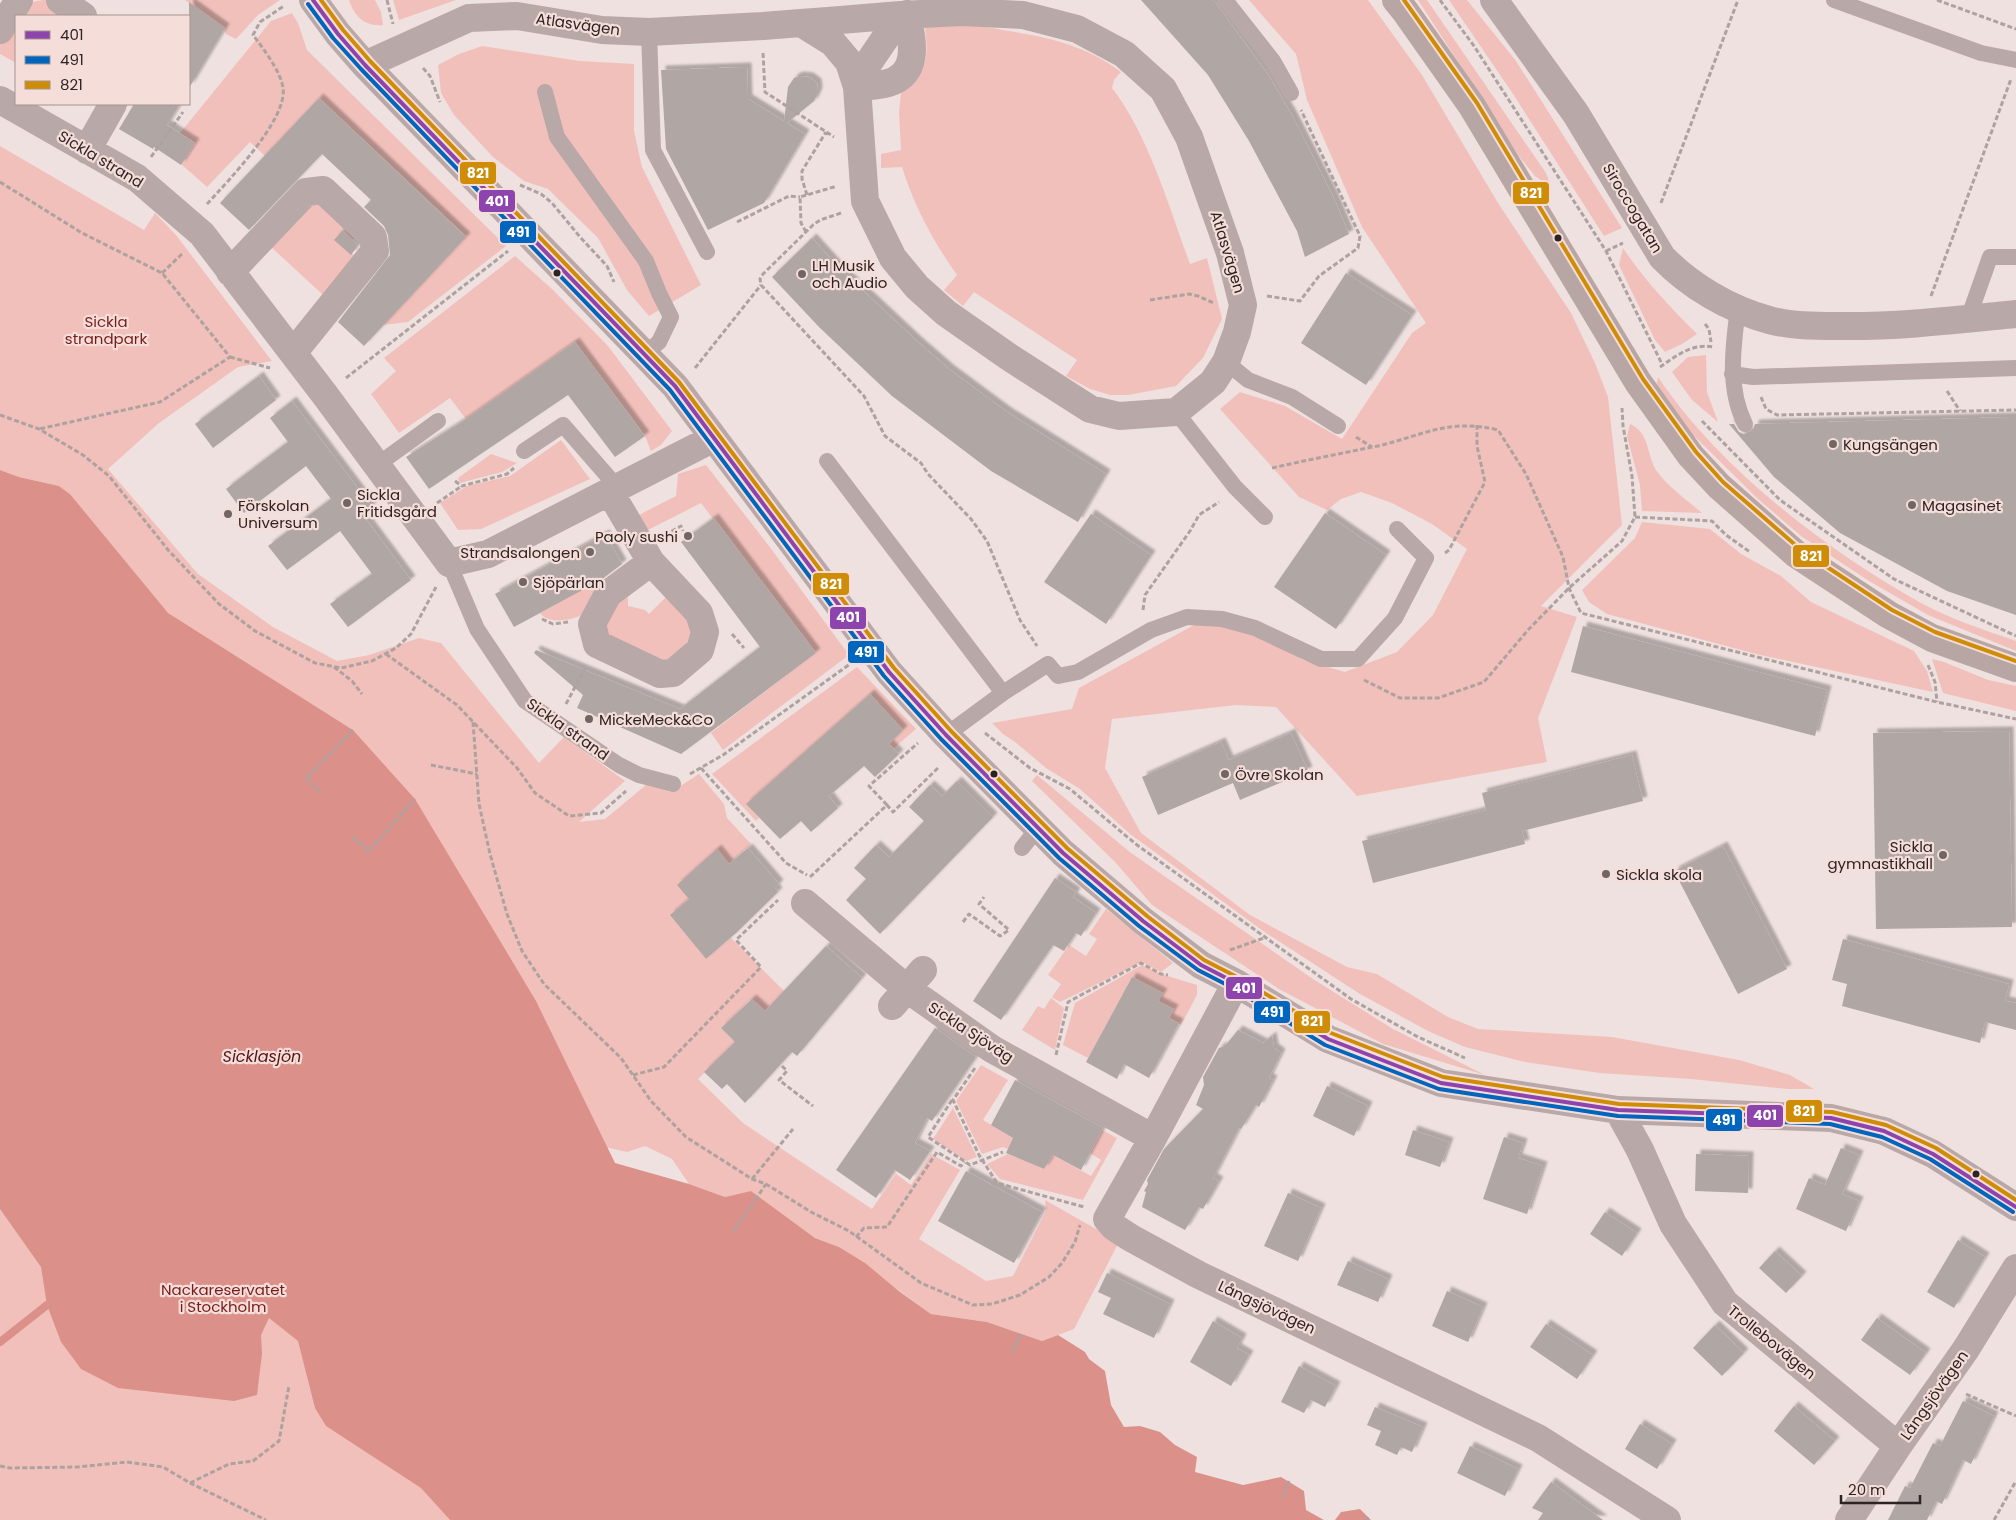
<svg xmlns="http://www.w3.org/2000/svg" width="2016" height="1520" font-family="Poppins,sans-serif">
<defs>
<filter id="shadow"><feDropShadow dx="4.5" dy="-4.5" stdDeviation="1" flood-color="#0004"/></filter>
</defs>
<rect width="100%" height="100%" fill="#efe1df"/>
<path fill="#f2c0ba" d="M43 0H46L70 16H18L27 3Z
M185 0H280L258 15 236 39 226 34 224 28Z
M349 0H375L381 12 383 25C365 27 354 16 349 0Z
M393 0H456L399 20Z
M1249 0H1368L1422 75 1498 203 1571 313 1595 363 1608 397 1622 525 1541 606 1577 617 1538 718 1547 762 1357 796 1276 707 1236 705 1112 719 1105 768 1141 833 1250 915 1347 967 1377 974 1448 1017 1478 1029 1612 1037 1739 1060 1790 1075 1814 1089H1788L1691 1079 1600 1073 1525 1062 1465 1047 1428 1031 1360 994 1266 933 1130 834 1080 789 1046 768 1015 742 1003 734 992 723 1072 709 1079 688 1194 625 1235 626 1282 647 1303 660 1345 672 1397 652 1433 615 1467 549 1432 524 1392 503 1361 492 1341 499 1327 510 1299 497 1220 409 1240 392 1285 406 1342 439 1412 333 1426 323 1362 227 1307 100 1296 54Z
M1418 0H1427L1546 173 1551 187 1535 176 1519 156Z
M1449 0H1467L1516 61 1622 228 1604 236 1513 94Z
M292 13 298 23 307 50 506 246 408 322 383 325 466 236 319 98 265 156 250 142 207 187 181 164 195 143 180 133 271 21Z
M16 19V63L0 54V42Z
M972 24C1027 36 1073 36 1121 72L1114 80 1112 88C1149 136 1169 207 1190 264L1207 258 1222 319 1203 358 1176 386 1128 395H1110L1090 389 1066 376 1077 360 974 292 963 306 944 290 957 275C933 241 914 206 902 167L881 168V154L901 150 899 112 901 92C927 71 929 59 925 27Z
M482 46 580 61 634 64V131L642 167 701 285 649 316 627 290 598 238 548 189 524 181 493 157 454 115 441 93 438 65 459 54Z
M0 146 144 230 155 213 176 235 272 361 238 367 159 423 108 469 198 574 273 627 337 661 369 655 419 638 441 643 539 763 564 737 625 781 579 822 605 819 646 785 671 792 699 774 724 804 727 818 751 844 729 864 717 849 692 896 671 915 706 959 731 938 784 991 765 1011 751 999 721 1028 735 1042 698 1079 743 1123 872 1209 896 1174 911 1185 931 1154 960 1170 919 1239 986 1281 1013 1276 1046 1211 1045 1200 1119 1242 1074 1329 1042 1341 987 1322 931 1314 839 1247 815 1238 751 1191 725 1197 689 1184 672 1159 645 1146 627 1152 596 1145 353 730 192 629 222 657 0 483 145 586 70 494 59 486 19 477 0 470Z
M315 196 357 235 346 247 357 258 323 295 269 245Z
M1623 248C1644 280 1670 307 1697 334L1682 344 1665 352 1655 340 1619 265Z
M515 256 553 290 608 346 672 431 661 445 651 451 645 436 575 342 466 419 450 398 399 433 371 394 396 371 384 358Z
M1706 355 1707 392 1718 422 1692 400 1672 372 1688 357Z
M1658 377C1719 468 1826 550 1921 603 1951 619 1984 630 2016 641V651L1928 615 1869 581 1801 536 1757 498 1680 422 1656 387Z
M1630 424C1650 433 1646 453 1656 470 1666 485 1688 501 1702 513L1642 511 1640 485 1627 436Z
M561 440 590 479 481 529 458 530 440 503 467 486 510 476Z
M491 454 517 463 502 472 460 483 458 478Z
M706 465 769 546 849 655 723 750 711 733 816 653 701 503 642 533 633 518 676 496 678 474Z
M1642 522 1710 529 1741 554 1781 576 1811 602 1914 651 1927 671 1933 692 1756 654 1607 614 1589 602 1582 590 1635 538Z
M593 584 601 596C597 601 593 607 588 611 577 620 549 626 540 613Z
M626 597 628 598V606L645 610 649 614 665 598 675 597 695 623 693 643 670 663 603 640C606 618 606 610 626 597Z
M1932 659 1944 662 1988 680 2016 686V711L1943 693Z
M857 667 916 729 894 748 889 744 903 730 870 694 747 804 759 818 756 821 712 774Z
M0 768 1026 1520H0Z
M1037 775 1131 853 1313 979 1393 1029 1485 1075 1383 1044 1279 989 1152 905 1116 863 1032 781Z
M1106 909 1173 963 1161 972 1142 962 1060 1002 1052 997 1061 984 1048 975 1069 945 1086 956 1097 939 1089 934Z
M1142 965 1161 974 1197 985V995L1181 1025 1169 1018 1173 1009 1158 1001 1162 993 1132 977 1088 1058 1063 1045 1075 1003Z
M1051 998 1064 1008 1055 1050 1022 1030 1038 1006 1044 1009Z
M981 1065 1008 1080 983 1120 1013 1138 1008 1149 1003 1147 982 1154 956 1101Z
M953 1108 977 1157 966 1161 933 1139Z
M1102 1130 1117 1138 1083 1200 1000 1179 987 1164 1008 1154 1044 1169 1053 1155 1091 1176 1101 1160 1090 1153Z"/>
<path fill="#db918a" d="M0 470 19 477 59 486 70 494 168 613 353 730 415 799 536 1001 615 1163 689 1184 725 1197 751 1191 815 1238 839 1247 865 1263 900 1292 931 1314 987 1322 1042 1341 1058 1335 1085 1352 1089 1359 1105 1371 1111 1405 1124 1427 1140 1426 1160 1432 1175 1445 1197 1457 1195 1472 1243 1485 1281 1477 1304 1491 1306 1510 1324 1520H450L421 1488 326 1426 315 1408 298 1341 269 1318 261 1335 262 1354 257 1395 234 1401 118 1388 81 1369 61 1342 47 1305 41 1267 0 1209Z
M1360 1509 1371 1520H1335L1341 1512Z"/>
<g fill="none" stroke-linecap="round" stroke-linejoin="round">
<path stroke="#db918a" stroke-width="8" d="M0 1342 47 1305"/>
</g>
<path fill="#b0a6a4" filter="url(#shadow)" d="M1141 0H1213L1215 2 1269 76 1293 117 1333 196 1349 234 1305 257 1297 231 1249 141 1208 75Z
M189 2 225 28 189 88Z
M747 67 748 99 784 121 788 87 794 78 799 76 809 77 817 83 818 92 814 101 787 123 805 134 764 203 708 230 666 149 661 70Z
M319 98 466 237 364 346 338 322 390 255 388 235 384 226 364 207 371 200 322 154 249 230 220 203Z
M134 104H180L167 125 195 143 181 165 154 147 153 149 119 129Z
M343 230 358 245 351 255 334 240Z
M812 238 841 270 918 342 949 369 1007 412 1106 474 1078 522 991 471 892 396 819 327 772 277Z
M1346 273 1412 315 1366 385 1301 343Z
M575 342 645 436 615 457 568 395 429 489 406 457 466 419Z
M259 376 276 400 213 448 195 424Z
M292 401 372 507 362 514 411 580 348 627 330 604 372 574 340 531 287 570 268 546 331 499 306 466 244 513 226 489 288 442 270 418Z
M2016 417V615L1947 591 1840 533 1774 477 1729 424H1734L1739 432 1744 434 1753 430 1755 424Z
M1325 513 1386 555 1336 629 1274 587Z
M1091 514 1151 555 1106 624 1044 582Z
M714 518 816 653 681 754 577 708 583 695 534 653 536 650 680 709 760 647 681 542Z
M605 534 622 564 601 580 514 627 495 594Z
M1583 626 1827 690 1815 736 1571 672Z
M870 694 903 730 889 744 899 754 875 777 864 766 829 796 838 808 811 832 801 821 780 839 746 804Z
M2009 731 2012 927 1876 929 1873 733Z
M1291 733 1308 771 1240 800 1233 783 1158 815 1142 777 1221 742 1229 760Z
M1632 755 1643 801 1522 831 1525 844 1373 883 1362 841 1486 810 1482 793Z
M957 781 993 817 880 934 846 900 866 879 854 868 876 845 889 857 924 821 909 807 930 785 942 796Z
M1723 846 1787 969 1738 994 1674 871Z
M748 848 779 884 775 888 778 892 736 933 706 959 670 915 689 899 677 885 717 849 729 864Z
M1055 878 1076 892 1073 897 1096 913 1081 936 1076 933 1064 951 1053 945 1001 1020 973 1001Z
M1843 939 2009 984 2005 1001 2016 1003V1030L1985 1022 1980 1043 1842 1006 1847 984 1832 980Z
M826 946 862 978 797 1056 792 1052 745 1103 727 1084 722 1089 704 1072 735 1042 721 1028 752 999 765 1011Z
M1132 977 1163 993 1158 1001 1174 1009 1169 1018 1179 1023 1149 1078 1124 1064 1117 1079 1086 1062Z
M935 1028 976 1057 932 1121 927 1118 915 1143 930 1151 910 1180 895 1170 876 1198 836 1170Z
M1238 1030 1263 1043 1272 1036 1274 1048 1281 1053 1269 1078 1273 1080 1259 1107 1256 1105 1241 1129 1239 1128 1213 1178 1219 1181 1203 1209 1199 1207 1185 1230 1142 1207 1146 1192 1144 1191 1148 1184 1147 1180 1164 1149 1203 1109 1196 1105 1204 1085 1203 1077 1219 1048 1225 1046Z
M1015 1080 1103 1128 1081 1170 1053 1155 1044 1169 1006 1153 1013 1138 991 1125Z
M1327 1086 1368 1106 1354 1136 1313 1116Z
M1413 1130 1449 1142 1440 1167 1405 1155Z
M1504 1137 1523 1143 1518 1158 1543 1166 1527 1214 1483 1199Z
M1841 1148 1859 1155 1842 1194 1859 1201 1846 1231 1796 1209 1809 1178 1825 1185Z
M1696 1154 1749 1156 1748 1193 1695 1191Z
M966 1171 1042 1212 1014 1263 938 1221Z
M1288 1193 1321 1208 1298 1261 1264 1246Z
M1605 1212 1637 1233 1622 1256 1590 1234Z
M1958 1240 1985 1257 1954 1308 1927 1292Z
M1775 1251 1802 1276 1786 1293 1759 1268Z
M1348 1261 1388 1279 1378 1302 1337 1285Z
M1107 1273 1170 1304 1154 1338 1103 1314 1111 1298 1098 1292Z
M1447 1291 1483 1307 1468 1342 1432 1326Z
M1877 1318 1926 1353 1910 1375 1861 1340Z
M1213 1321 1242 1338 1237 1348 1249 1355 1231 1386 1190 1362Z
M1546 1324 1593 1355 1577 1379 1530 1347Z
M1715 1325 1744 1353 1722 1376 1693 1348Z
M1299 1366 1336 1386 1325 1407 1311 1400 1304 1413 1281 1402Z
M1963 1401 1994 1416 1971 1464 1963 1460 1942 1504 1936 1501 1927 1520H1888L1905 1486 1910 1488 1933 1443 1940 1446Z
M1794 1406 1835 1441 1814 1465 1774 1431Z
M1375 1407 1423 1427 1412 1452 1401 1447 1397 1455 1375 1445 1381 1431 1367 1425Z
M1640 1424 1672 1444 1657 1469 1625 1449Z
M1470 1446 1518 1469 1505 1496 1457 1473Z
M1551 1482 1603 1520H1538L1543 1513 1532 1508Z"/>
<g fill="none" stroke-linecap="round" stroke-linejoin="round">
<path stroke="#aea2a0" stroke-width="3" stroke-dasharray="5 2.5" stroke-linecap="butt" d="M387 0 393 24
M1440 0 1474 46 1606 251 1663 366
M1937 0 2016 29
M763 53 765 92 834 137
M423 68 430 76 440 102
M151 157 183 112
M0 182 82 233 162 273 230 357 160 402 39 429
M520 185 541 194 552 203 580 237 607 266 614 282
M807 195 802 179V171L826 132
M1661 203 1738 0
M207 204C228 181 288 119 283 88 281 72 263 48 253 35L260 22 284 6
M841 213 820 220 813 225 763 274 760 279 761 285 864 396 885 436 921 463 928 474 971 519 987 541 1020 620 1037 646
M737 222 789 196 800 197
M806 232 801 223 800 197 837 186
M1606 251 1623 243
M162 273 183 253
M1267 296 1300 301 1319 276 1358 248 1360 236 1301 110
M1931 296 2011 79
M1150 300 1189 294 1198 296 1214 303
M1705 324 1709 329 1711 342
M230 357 270 368
M1660 367C1676 356 1692 343 1713 347
M695 368 761 285
M346 378 508 251
M1947 391 1960 411
M1761 397 1766 409 1777 415 2016 410
M0 415 39 429 83 455 109 476 169 551 219 604 255 631 315 663 341 668 372 661 396 648 411 634 436 587
M1702 421 1780 500 1894 579 2016 636
M1356 437 1372 447
M1272 468C1307 460 1343 453 1378 446 1424 435 1449 418 1498 430L1526 474 1563 557 1569 588 1581 613 1937 702 2016 719
M455 481 462 486 507 474 514 468
M437 503 462 486
M1635 517 1712 521 1726 535 1750 552
M665 535 681 526 683 531
M1445 553 1449 550 1485 482 1477 446V425
M1143 610 1145 595 1190 531 1199 515 1219 502
M542 619 553 624 568 622
M732 634 744 648
M386 654 457 705 517 768 535 793 569 816 601 813 626 791
M1928 665 1935 682 1937 702
M334 667 352 681 362 694
M1364 680 1400 698H1438L1484 682 1528 630 1569 588 1622 541 1635 517 1632 476 1623 426 1622 408
M566 704 585 668
M473 722 479 804 490 854 507 914 522 951 544 984 621 1058 651 1101 686 1137 752 1179 766 1184 811 1212 849 1231 921 1283 973 1305 992 1304 1020 1295 1049 1277 1062 1263 1075 1242 1080 1225
M985 733 1030 768 1070 789 1137 845 1351 999 1418 1037 1465 1058
M431 765 477 774
M701 768 786 863 807 875
M690 774 723 755 850 664
M320 792 306 778 353 730
M887 805 869 786 918 743
M353 837 369 851 415 799
M810 877 887 805 893 812 939 767
M963 922 969 914 1000 936 1009 930 979 904 984 897
M1230 950 1264 938
M1056 1055 1068 1002 1141 963 1161 974 1168 975
M782 1066 787 1071 779 1080 813 1106
M975 1068 953 1100 979 1155 997 1183 1084 1207
M633 1075 664 1067 761 967 736 940 778 900
M952 1100 928 1137 970 1165 1003 1152
M752 1179 793 1129
M734 1231 766 1184
M856 1237 864 1228 887 1227 937 1152 961 1166 965 1162
M1012 1352 1022 1333
M1966 1394 2016 1416
M0 1466 10 1468 78 1467 127 1462 163 1467 190 1483 266 1520
M190 1483 229 1464 253 1461 279 1441 289 1386
M1283 1497 1289 1481
M1366 1520 1368 1517
M1994 1520 2016 1481"/>
<path stroke="#b8a8a7" stroke-width="16" d="M1225 0 1273 61 1291 93
M1834 0 1981 53 2016 60
M649 32 653 150 707 252
M545 92 557 137 646 261 659 293 671 317 659 342 645 354
M1738 308C1733 347 1727 388 1745 424
M1968 319 1990 257H2016
M1226 362 1248 380 1292 397 1338 426
M1732 374 1753 377 2016 368
M1176 412 1235 487 1265 517
M524 451 563 425 618 488
M827 461 1003 693
M377 465 438 421
M449 563 477 629 525 701 619 765 639 775 673 784
M946 735 1003 693 1048 664 1058 676 1078 672 1151 630 1187 617 1222 619 1255 628 1321 659H1358L1395 618 1426 558 1397 529
M1022 848 1038 828"/>
<path stroke="#b8a8a7" stroke-width="28" d="M60 0 83 16
M313 0 338 34 365 65 675 386 889 672 946 735 1063 853 1143 921 1201 965 1236 983 1328 1039 1441 1083 1618 1110 1831 1118 1884 1131 1933 1154 2016 1207
M1494 0 1576 114 1662 257C1690 286 1729 309 1769 320 1791 326 1815 326 1837 326 1897 327 1956 320 2016 314
M0 30 19 0
M365 65 469 18 517 16 602 30 649 32 763 26 801 23 828 21 901 15 962 12 1023 15 1077 29 1124 54 1163 89 1189 137 1230 253 1243 305 1237 332 1226 362 1213 382 1176 412 1119 416 1090 409 1009 357 946 313 917 287 893 258 865 201 857 87 849 62 833 43 801 23
M857 87C867 86 878 86 888 83 921 73 912 39 907 14
M857 87 869 62 901 15
M0 100 137 178 202 234 325 395 449 563 488 554 714 438
M87 150 113 104
M230 272 306 192 323 190 373 237 375 251 293 353
M610 492 651 562 608 594 592 624 597 644 660 674 673 673 700 650 705 632 699 613 651 562
M805 903 906 988 992 1049 1153 1138
M1236 983 1153 1138 1107 1219 1114 1227 1131 1238 1199 1275 1538 1438 1667 1520
M892 1006 923 970
M1618 1110 1640 1150 1673 1224 1725 1303 1898 1446
M1849 1520 1898 1446 1966 1349 2016 1268"/>
<path stroke="#b8a6a4" stroke-width="28" d="M1396 0 1405 11 1472 106 1638 382 1691 456 1719 486 1796 554 1889 615 1932 638 2016 668"/>
<g stroke="#f5ddd9" stroke-width="8">
<path id="bus-1" d="M313 0 338 34 365 65 675 386 889 672 946 735 1063 853 1143 921 1201 965 1236 983 1328 1039 1441 1083 1618 1110 1831 1118 1884 1131 1933 1154 2016 1207"/>
</g>
<g stroke="#f5ddd9" stroke-width="8">
<path id="bus-2" d="M308 4 333 38 361 69 670 390 884 676 941 739 1059 858 1139 926 1198 970 1233 988 1325 1045 1439 1089 1618 1116 1830 1124 1882 1137 1930 1159 2013 1212"/>
</g>
<g stroke="#f5ddd9" stroke-width="8">
<path id="bus-3" d="M321 0 343 30 370 61 679 382 894 668 951 731 1067 848 1147 916 1204 960 1239 978 1331 1033 1443 1077 1619 1104 1832 1112 1886 1125 1936 1148 2016 1200
M1404 0 1477 103 1643 379 1696 452 1723 482 1800 549 1892 610 1935 632 2016 661"/>
</g>
<use href="#bus-1" stroke="#8e44ad" stroke-width="4"/>
<use href="#bus-2" stroke="#0065bd" stroke-width="4"/>
<use href="#bus-3" stroke="#ce8c07" stroke-width="4"/>
</g>
<g fill="#2c2322" stroke="#f5ddd9" stroke-width="2">
<circle cx="1558" cy="238" r="4.5"/>
<circle cx="557" cy="273" r="4.5"/>
<circle cx="994" cy="774" r="4.5"/>
<circle cx="1976" cy="1174" r="4.5"/>
</g>
<g fill="#706664" stroke="#f5ddd9" stroke-width="2">
<circle cx="802" cy="274" r="5"/>
<circle cx="1833" cy="444" r="5"/>
<circle cx="347" cy="503" r="5"/>
<circle cx="1912" cy="505" r="5"/>
<circle cx="228" cy="514" r="5"/>
<circle cx="688" cy="536" r="5"/>
<circle cx="590" cy="552" r="5"/>
<circle cx="523" cy="582" r="5"/>
<circle cx="589" cy="719" r="5"/>
<circle cx="1225" cy="774" r="5"/>
<circle cx="1943" cy="855" r="5"/>
<circle cx="1606" cy="874" r="5"/>
</g>
<g text-anchor="middle" dominant-baseline="central" stroke-width="4.5" stroke-linejoin="round" paint-order="stroke">
<g font-size="15" fill="#2c2322" stroke="#f5ddd9">
<text transform="translate(578 24) rotate(8)">Atlasvägen</text>
<text transform="translate(101 159) rotate(31)">Sickla strand</text>
<text transform="translate(1633 208) rotate(59)">Siroccogatan</text>
<text transform="translate(1228 252) rotate(73)">Atlasvägen</text>
<text transform="translate(568 729) rotate(35)">Sickla strand</text>
<text transform="translate(971 1032) rotate(33)">Sickla Sjöväg</text>
<text transform="translate(1267 1307) rotate(25)">Långsjövägen</text>
<text transform="translate(1772 1342) rotate(39)">Trollebovägen</text>
<text transform="translate(1934 1395) rotate(-55)">Långsjövägen</text>
</g>
<g font-size="15" fill="#2c2322" stroke="#f5ddd9" text-anchor="start">
<text x="812" y="265">LH Musik<tspan x="812" dy="17">och Audio</tspan></text>
<text x="1843" y="444">Kungsängen</text>
<text x="357" y="494">Sickla<tspan x="357" dy="17">Fritidsgård</tspan></text>
<text x="238" y="505">Förskolan<tspan x="238" dy="17">Universum</tspan></text>
<text x="1922" y="505">Magasinet</text>
<text x="678" y="536" text-anchor="end">Paoly sushi</text>
<text x="580" y="552" text-anchor="end">Strandsalongen</text>
<text x="533" y="582">Sjöpärlan</text>
<text x="599" y="719">MickeMeck&amp;Co</text>
<text x="1235" y="774">Övre Skolan</text>
<text x="1933" y="846" text-anchor="end">Sickla<tspan x="1933" dy="17">gymnastikhall</tspan></text>
<text x="1616" y="874">Sickla skola</text>
</g>
<g font-size="15" fill="#781c1a" stroke="#f5ddd9">
<text x="106" y="321">Sickla<tspan x="106" dy="17">strandpark</tspan></text>
<text x="223" y="1289">Nackareservatet<tspan x="223" dy="17">i Stockholm</tspan></text>
</g>
<g font-size="16" font-style="italic" fill="#541412" stroke="#f5ddd9">
<text x="262" y="1056">Sicklasjön</text>
</g>
</g>
<g stroke="#f5ddd9" stroke-width="2">
<rect x="459" y="161" width="38" height="24" rx="5" fill="#ce8c07"/>
<rect x="1512" y="181" width="38" height="24" rx="5" fill="#ce8c07"/>
<rect x="478" y="189" width="38" height="24" rx="5" fill="#8e44ad"/>
<rect x="499" y="220" width="38" height="24" rx="5" fill="#0065bd"/>
<rect x="1792" y="544" width="38" height="24" rx="5" fill="#ce8c07"/>
<rect x="812" y="572" width="38" height="24" rx="5" fill="#ce8c07"/>
<rect x="829" y="606" width="38" height="24" rx="5" fill="#8e44ad"/>
<rect x="847" y="640" width="38" height="24" rx="5" fill="#0065bd"/>
<rect x="1225" y="976" width="38" height="24" rx="5" fill="#8e44ad"/>
<rect x="1253" y="1000" width="38" height="24" rx="5" fill="#0065bd"/>
<rect x="1293" y="1010" width="38" height="24" rx="5" fill="#ce8c07"/>
<rect x="1785" y="1099" width="38" height="24" rx="5" fill="#ce8c07"/>
<rect x="1746" y="1104" width="38" height="24" rx="5" fill="#8e44ad"/>
<rect x="1705" y="1108" width="38" height="24" rx="5" fill="#0065bd"/>
</g>
<g font-size="14" text-anchor="middle" font-weight="bold" fill="#fff">
<text x="478" y="178">821</text>
<text x="1531" y="198">821</text>
<text x="497" y="206">401</text>
<text x="518" y="237">491</text>
<text x="1811" y="561">821</text>
<text x="831" y="589">821</text>
<text x="848" y="622">401</text>
<text x="866" y="657">491</text>
<text x="1244" y="993">401</text>
<text x="1272" y="1017">491</text>
<text x="1312" y="1026">821</text>
<text x="1804" y="1116">821</text>
<text x="1765" y="1120">401</text>
<text x="1724" y="1125">491</text>
</g>
<rect x="15" y="15" width="175" height="90" fill="#f5ddd9" stroke="#a59390"/>
<rect x="25" y="31" width="25" height="8" fill="#8e44ad" stroke="#a59390"/>
<text x="60" y="40" font-size="15" fill="#2c2322">401</text>
<rect x="25" y="56" width="25" height="8" fill="#0065bd" stroke="#a59390"/>
<text x="60" y="65" font-size="15" fill="#2c2322">491</text>
<rect x="25" y="81" width="25" height="8" fill="#ce8c07" stroke="#a59390"/>
<text x="60" y="90" font-size="15" fill="#2c2322">821</text>
<path d="M1841 1495v8h79v-8" fill="none" stroke="#2c2322" stroke-width="2.5"/>
<text x="1848" y="1495" font-size="15" fill="#2c2322" stroke="#f5ddd9" stroke-width="4" paint-order="stroke">20 m</text>
</svg>
